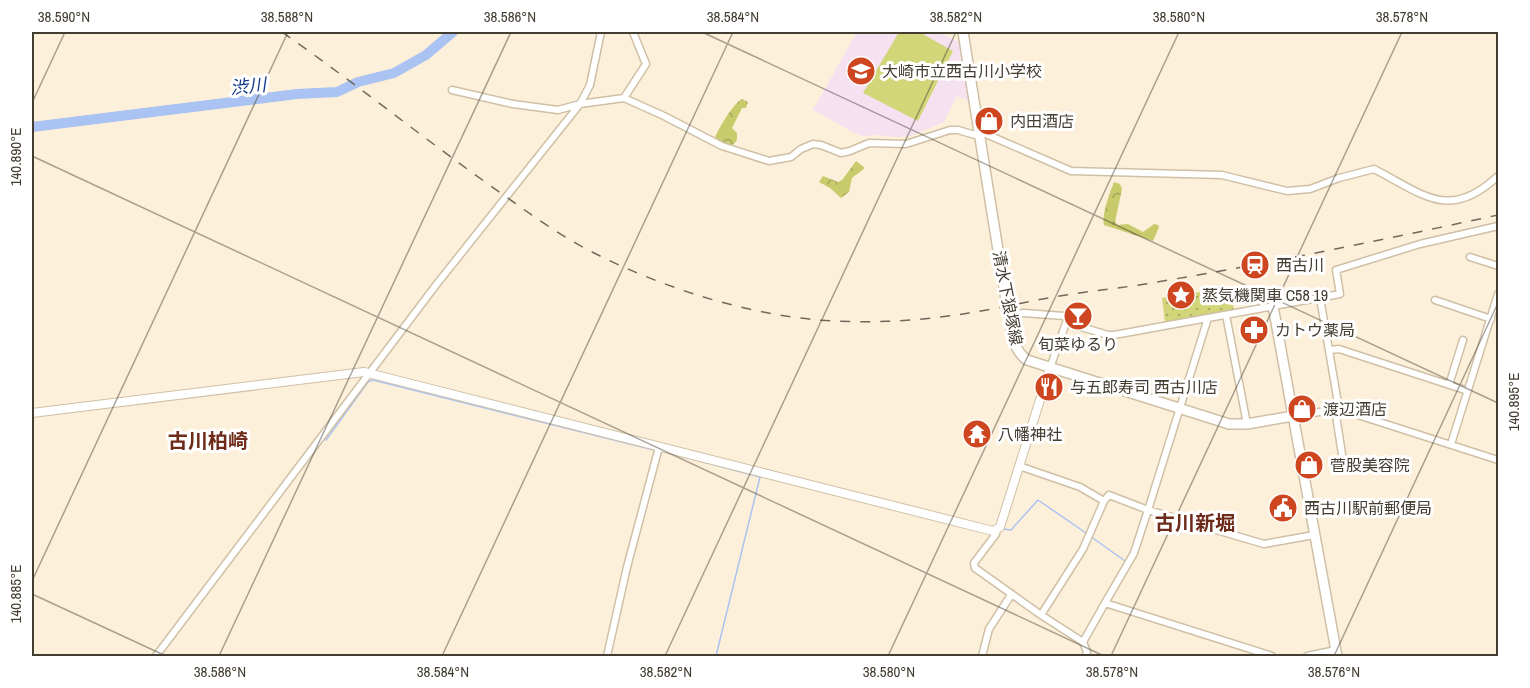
<svg xmlns="http://www.w3.org/2000/svg" width="1530" height="688" font-family="'Archivo Narrow','Noto Sans JP',sans-serif">
<defs>
<pattern id="forest-crowns" width="20" height="18" patternUnits="userSpaceOnUse" patternTransform="scale(1.5)"><rect width="20" height="18" fill="#c7cb6c"/><path d="M2 6a3 3 0 1 1 6 0M12 15a3 3 0 1 1 6 0" fill="none" stroke="#a3a659"/></pattern>
<pattern id="park-dots" width="8" height="8" patternUnits="userSpaceOnUse" patternTransform="scale(1.5)"><rect width="8" height="8" fill="#d2d679"/><path d="M2 2h.1M6 6h.1" fill="none" stroke="#acaf64" stroke-width="1.8" stroke-linecap="round"/></pattern>
</defs>
<rect width="100%" height="100%" fill="#fdf0da"/>
<path fill="#f5e1f0" d="M857 32H939L961 43 969 101 957 96 944 122 911 136 895 137 878 135 863 136 856 134 813 110Z"/>
<path fill="#d2d679" d="M899 32H919L953 51 918 121 863 93Z"/>
<path fill="url(#forest-crowns)" d="M742 99 748 102 746 108H742L732 128 737 133V140L733 145 723 143 715 137C721 125 732 105 742 99Z
M856 161 865 168 852 178 849 192 841 198 830 188 819 182 823 176 838 182 842 180Z
M1114 182 1120 184 1122 189 1115 222 1118 225 1128 224 1143 232 1154 224 1158 225 1159 227 1153 241 1104 225C1101 216 1110 192 1114 182Z"/>
<path fill="url(#park-dots)" d="M1230 287 1234 311 1165 323 1162 298Z"/>
<g fill="none" stroke-linecap="round" stroke-linejoin="round">
<path stroke="#abc3f2" stroke-width="1.5" d="M326 440 368 382 373 380 654 450
M662 451 760 477 716 656
M1004 529 1011 530 1038 500 1086 533
M1090 536 1125 561"/>
<path stroke="#abc3f2" stroke-width="10" d="M32 127 297 94 337 92 358 82 394 73 426 55 453 32"/>
<g stroke="#cfc0a5" stroke-width="9">
<path id="minor" d="M452 90 513 104 558 110 580 104 624 98 664 116 722 146 769 161 791 157 801 149 813 144 821 145 841 153 850 151 869 143 906 144 950 130H958L975 135 979 132 986 134 1071 171 1222 175 1287 191 1310 189 1339 178 1374 169C1423 194 1449 222 1498 176
M624 98 646 64 633 32
M1470 257 1498 266
M1320 298 1339 409
M1435 300 1491 319
M1009 315 1024 313 1064 316 1071 324 1108 335H1114L1340 294 1336 270 1420 244 1498 226
M1226 315 1247 424
M1329 350 1339 349 1468 391
M1050 368 1067 320
M1449 385 1463 340
M1335 409 1344 467
M1293 416 1339 409 1498 460
M1451 444 1498 294
M1019 466 1080 487 1104 501
M997 529 996 534 974 563 975 568 1041 615 1083 642 1087 652 1086 656
M1041 615 1083 549 1104 501 1109 495 1148 510 1208 318
M1083 642 1105 603
M156 656 436 285 580 104 590 85 601 32
M607 656 627 567 659 447
M982 656 989 629 1011 595
M1272 656 1105 603 1134 553 1148 510 1264 544 1314 535
M1307 656 1336 650"/>
</g>
<g stroke="#cfc0a5" stroke-width="10">
<path id="tertiary" d="M32 413 364 372 993 531 1000 527 1050 368"/>
</g>
<g stroke="#cfc0a5" stroke-width="12">
<path id="secondary" d="M963 32 1007 306C1012 325 1010 348 1027 360L1229 424H1247L1293 416
M1273 306 1337 656"/>
</g>
<use href="#minor" stroke="#fff" stroke-width="6"/>
<use href="#tertiary" stroke="#fff" stroke-width="8"/>
<use href="#secondary" stroke="#fff" stroke-width="9"/>
<path stroke="#70695b" stroke-width="1.5" stroke-dasharray="10 10" stroke-linecap="butt" d="M282 32C352 81 418 134 488 184 522 208 555 233 592 252 661 287 741 313 818 320 868 324 920 321 969 313 1001 308 1033 300 1066 295 1098 290 1131 287 1163 281 1276 262 1387 239 1498 215"/>
</g>
<path fill="none" stroke="#423c31" stroke-width="1.5" stroke-opacity="0.45" d="M702 32 1498 403M32 103 65 32M32 156 1104 656M32 581 288 32M32 594 166 656M219 656 511 32M442 656 733 32M665 656 956 32M888 656 1179 32M1111 656 1402 32M1334 656 1498 303"/>
<defs>
<g id="school-disc" transform="scale(1.5)"><circle r="9.5" fill="#ce461f" stroke="#fff"/><path d="M0-5L7-2L0 1L-7-2ZM-4 1L0 2.5L4 1V4Q0 6-4 4Z" fill="#fff"/></g>
<g id="shop-disc" transform="scale(1.5)"><circle r="9.5" fill="#ce461f" stroke="#fff"/><path d="M-5-2.5h2.3a2.7 3.5 0 0 1 5.4 0H5L5.5 6h-11ZM-1.5-2.5h3a1.5 2.3 0 0 0-3 0Z" fill="#fff"/></g>
<g id="station-disc" transform="scale(1.5)"><circle r="9.5" fill="#ce461f" stroke="#fff"/><path d="M-3-6H3Q5-6 5-4V2Q5 4 3 4L4.5 6H3L1.5 4h-3L-3 6H-4.5L-3 4Q-5 4-5 2V-4Q-5-6-3-6ZM-3.5-4v3h7v-3ZM-3.5 1v1.5H-2V1ZM2 1v1.5H3.5V1Z" fill="#fff"/></g>
<g id="sight-disc" transform="scale(1.5)"><circle r="9.5" fill="#ce461f" stroke="#fff"/><path d="M0-6L1.8-2.2L6-1.7L2.9 1.2L3.7 5.4L0 3.3L-3.7 5.4L-2.9 1.2L-6-1.7L-1.8-2.2Z" fill="#fff"/></g>
<g id="bar-disc" transform="scale(1.5)"><circle r="9.5" fill="#ce461f" stroke="#fff"/><path d="M-6-5H6L.8 .8V4.5H3.5V6h-7V4.5H-.8V.8Z" fill="#fff"/></g>
<g id="pharmacy-disc" transform="scale(1.5)"><circle r="9.5" fill="#ce461f" stroke="#fff"/><path d="M-2-6h4v4h4v4h-4v4h-4v-4h-4v-4h4Z" fill="#fff"/></g>
<g id="restaurant-disc" transform="scale(1.5)"><circle r="9.5" fill="#ce461f" stroke="#fff"/><path d="M-5-6h1v4h1v-4h1v4h1v-4h1v5L-1.5 .5V6h-2V.5L-5-1ZM5-6V6H3V1.5H1.5Q1.5-4 5-6Z" fill="#fff"/></g>
<g id="temple-disc" transform="scale(1.5)"><circle r="9.5" fill="#ce461f" stroke="#fff"/><path d="M0-6L5-2H3V0L6.5 2.5H4V6H1.5V3h-3V6H-4V2.5H-6.5L-3 0V-2H-5Z" fill="#fff"/></g>
<g id="civic-disc" transform="scale(1.5)"><circle r="9.5" fill="#ce461f" stroke="#fff"/><path d="M-.6-6.5H3V-4.5H.6V-3L4-1V1h2V6H-6V1h2V-1L-.6-3ZM-1.2 2.5V6h2.4V2.5Z" fill="#fff"/></g>
</defs>
<g fill-rule="evenodd">
<use href="#school-disc" x="861" y="71"/>
<use href="#shop-disc" x="989" y="121"/>
<use href="#station-disc" x="1255" y="265"/>
<use href="#sight-disc" x="1181" y="295"/>
<use href="#bar-disc" x="1078" y="316"/>
<use href="#pharmacy-disc" x="1254" y="330"/>
<use href="#restaurant-disc" x="1049" y="387"/>
<use href="#shop-disc" x="1302" y="409"/>
<use href="#temple-disc" x="977" y="434"/>
<use href="#shop-disc" x="1309" y="465"/>
<use href="#civic-disc" x="1283" y="508"/>
</g>
<g text-anchor="middle" dominant-baseline="central" stroke-width="6" stroke-linejoin="round" paint-order="stroke">
<g font-size="16" fill="#423c31" stroke="#fff" text-anchor="start">
<text x="882" y="71">大崎市立西古川小学校</text>
<text x="1010" y="121">内田酒店</text>
<text x="1276" y="265">西古川</text>
<text x="1202" y="295">蒸気機関車 C58 19</text>
<text x="1275" y="330">カトウ薬局</text>
<text x="1078" y="344" text-anchor="middle">旬菜ゆるり</text>
<text x="1070" y="387">与五郎寿司 西古川店</text>
<text x="1323" y="409">渡辺酒店</text>
<text x="998" y="434">八幡神社</text>
<text x="1330" y="465">菅股美容院</text>
<text x="1304" y="508">西古川駅前郵便局</text>
</g>
<g font-size="16" fill="#423c31" stroke="#fff">
<text transform="translate(1008 298) rotate(79)">清水下狼塚線</text>
</g>
<g font-size="18" font-style="italic" fill="#13378d" stroke="#fff">
<text transform="translate(248 86) rotate(-6)">渋川</text>
</g>
<g font-size="20" font-weight="bold" fill="#6e2b1a" stroke="#fff">
<text x="208" y="440">古川柏崎</text>
<text x="1195" y="522">古川新堀</text>
</g>
</g>
<rect width="1530" height="688" fill="none" stroke="#ffffff" stroke-width="66"/>
<rect x="33" y="33" width="1464" height="622" fill="none" stroke="#423c31" stroke-width="2"/>
<g font-size="15" text-anchor="middle" fill="#423c31">
<text x="64" y="22">38.590°N</text>
<text x="287" y="22">38.588°N</text>
<text x="510" y="22">38.586°N</text>
<text x="733" y="22">38.584°N</text>
<text x="956" y="22">38.582°N</text>
<text x="1179" y="22">38.580°N</text>
<text x="1402" y="22">38.578°N</text>
<text transform="translate(16 157) rotate(-90)" y="5">140.890°E</text>
<text transform="translate(1514 402) rotate(-90)" y="5">140.895°E</text>
<text transform="translate(16 594) rotate(-90)" y="5">140.885°E</text>
<text x="220" y="677">38.586°N</text>
<text x="443" y="677">38.584°N</text>
<text x="666" y="677">38.582°N</text>
<text x="889" y="677">38.580°N</text>
<text x="1112" y="677">38.578°N</text>
<text x="1334" y="677">38.576°N</text>
</g>
</svg>
